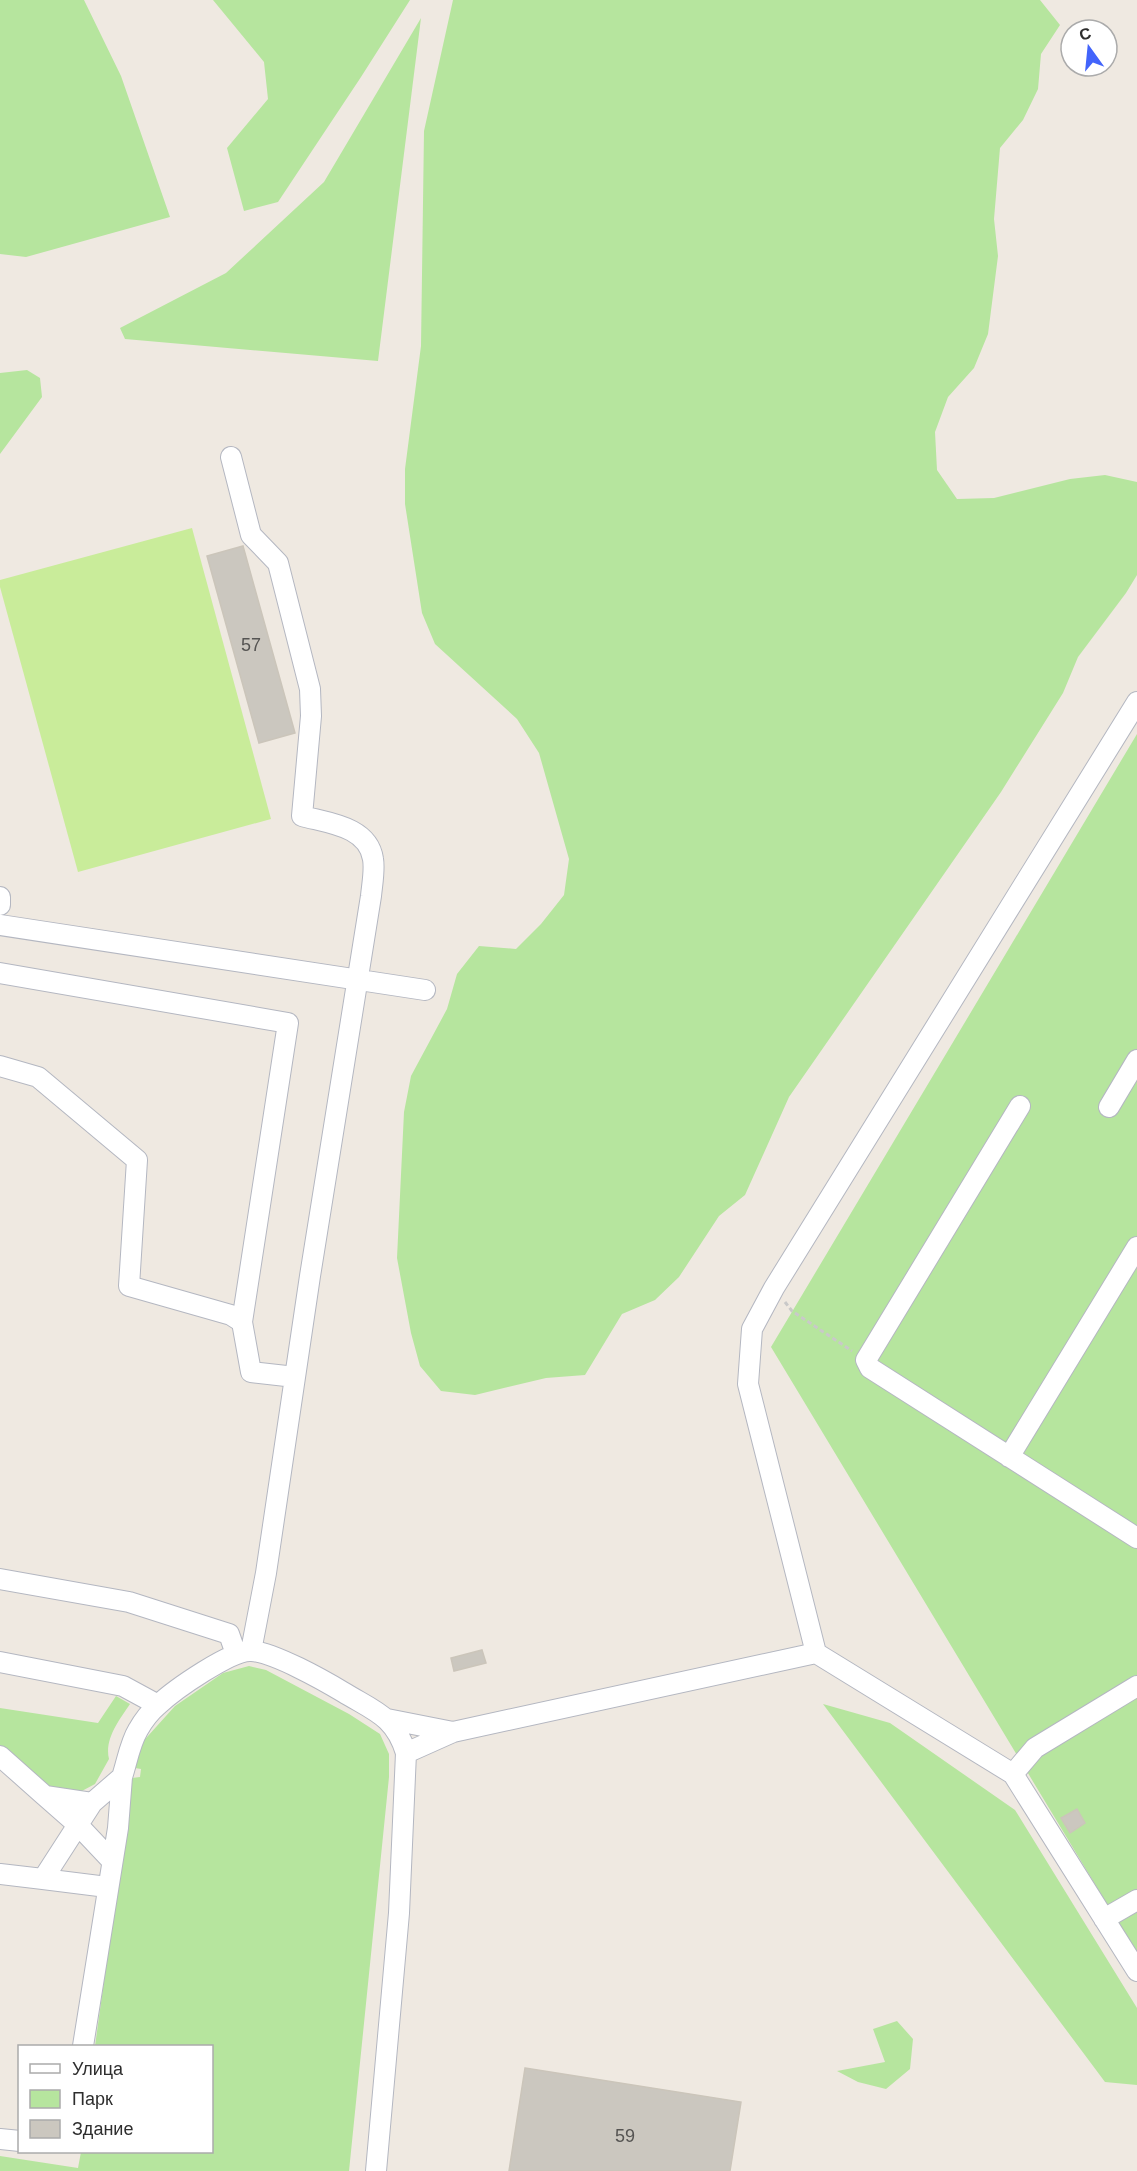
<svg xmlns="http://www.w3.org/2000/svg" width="1137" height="2171" font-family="Helvetica,sans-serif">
<rect width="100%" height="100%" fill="#efe9e1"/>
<path fill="#b6e59e" d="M0 0H84L121 76 170 217 26 257 0 254Z
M213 0H410L361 77 278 202 244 211 227 148 268 99 264 62Z
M453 0H1040L1060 25 1041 54 1038 89 1023 120 1000 148 994 219 998 256 988 334 974 368 948 397 935 432 937 470 957 499 994 498 1070 479 1105 475 1137 482V575L1126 593 1078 657 1063 693 1001 792 789 1097 745 1195 719 1216 679 1277 655 1300 622 1314 585 1375 546 1378 475 1395 441 1391 420 1366 411 1333 397 1258 404 1112 411 1076 447 1009 457 974 479 946 516 949 541 924 564 895 569 859 539 753 517 719 435 644 422 613 405 504V469L421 346 424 131Z
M421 18 378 361 125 339 120 328 226 273 324 182Z
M27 370 40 378 42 397 0 454V373Z
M1137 734V1954L771 1347Z
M249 1666 266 1670 349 1714 380 1734 389 1754V1777L349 2171H0V2156L78 2168 81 2152H212V2046H95L132 1778 140 1777 141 1769 135 1768 134 1757 138 1747 175 1706 223 1673Z
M116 1696 130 1704C120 1719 104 1739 109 1759L95 1784 80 1792 45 1790 0 1748V1708L98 1723Z
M823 1704 890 1723 1015 1810 1137 2008V2085L1105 2082Z
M897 2021 913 2039 910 2069 886 2089 858 2082 837 2071 885 2062 873 2029Z"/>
<path fill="#c9ec9a" d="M192 528 271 819 78 872 0 587V580Z"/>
<path fill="#cbc7bf" stroke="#cbc5ba" stroke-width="1.5" d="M243 546 295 733 259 743 207 556Z
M482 1650 486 1663 454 1671 451 1658Z
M1077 1809 1085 1823 1070 1833 1061 1818Z
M525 2068 741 2102 730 2171H509Z"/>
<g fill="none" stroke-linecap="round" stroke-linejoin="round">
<g stroke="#b4b7c1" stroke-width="22">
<path id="minor" d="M231 457 251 535 278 563 310 689 311 716 302 816C327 823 368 826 373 859 375 870 372 885 371 896L310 1276 266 1573 251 1651
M1137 702 774 1288 752 1329 748 1384 816 1653 1013 1774 1137 1971
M0 897V905
M0 925 425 990
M0 973 288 1023 242 1322
M0 1066 38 1077 137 1160 129 1286 231 1315 242 1322 251 1372 295 1377
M1020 1106 866 1360 870 1368 1137 1538
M1109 1107 1137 1060
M1009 1457 1137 1247
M0 1579 129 1602 229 1634 236 1654
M0 1662 123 1686 158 1705
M387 1719 453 1732
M406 1753 453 1732 816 1653
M0 1756 45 1796 92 1803
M1013 1774 1035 1748 1137 1686
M122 1777C127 1762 130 1743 138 1730 143 1721 151 1711 158 1705 174 1690 232 1649 252 1651 275 1653 323 1680 343 1692 374 1711 395 1716 406 1753L399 1913 376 2171
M45 1796 78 1825 112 1861
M0 1874 43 1879 92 1803 122 1777 118 1828 83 2046
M43 1879 107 1887
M1104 1919 1137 1900
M0 2139 20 2141"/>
</g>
<path stroke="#c9c9c9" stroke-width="3" stroke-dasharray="4.5 3" stroke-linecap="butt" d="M785 1302 792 1311 852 1351"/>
<use href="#minor" stroke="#fff" stroke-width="20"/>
</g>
<g text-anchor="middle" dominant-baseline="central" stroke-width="4.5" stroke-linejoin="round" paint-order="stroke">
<g font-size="18" fill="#555452">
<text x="251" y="645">57</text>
<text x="625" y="2136">59</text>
</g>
</g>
<rect x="18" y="2045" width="195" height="108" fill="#ffffff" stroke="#ababab" stroke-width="1.5"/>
<rect x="30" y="2064" width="30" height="9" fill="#ffffff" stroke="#ababab" stroke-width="1.5"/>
<text x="72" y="2075" font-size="18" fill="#2e2e2e">Улица</text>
<rect x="30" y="2090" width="30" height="18" fill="#b6e59e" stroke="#ababab" stroke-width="1.5"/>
<text x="72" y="2105" font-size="18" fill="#2e2e2e">Парк</text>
<rect x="30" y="2120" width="30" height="18" fill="#cbc7bf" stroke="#ababab" stroke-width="1.5"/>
<text x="72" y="2135" font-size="18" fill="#2e2e2e">Здание</text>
<g transform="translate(1089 48) rotate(345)"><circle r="28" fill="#ffffff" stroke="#ababab" stroke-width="1.5"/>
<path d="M0-4.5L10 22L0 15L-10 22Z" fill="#4264fb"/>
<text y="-9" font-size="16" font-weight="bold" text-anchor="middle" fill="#2e2e2e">С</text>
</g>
</svg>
